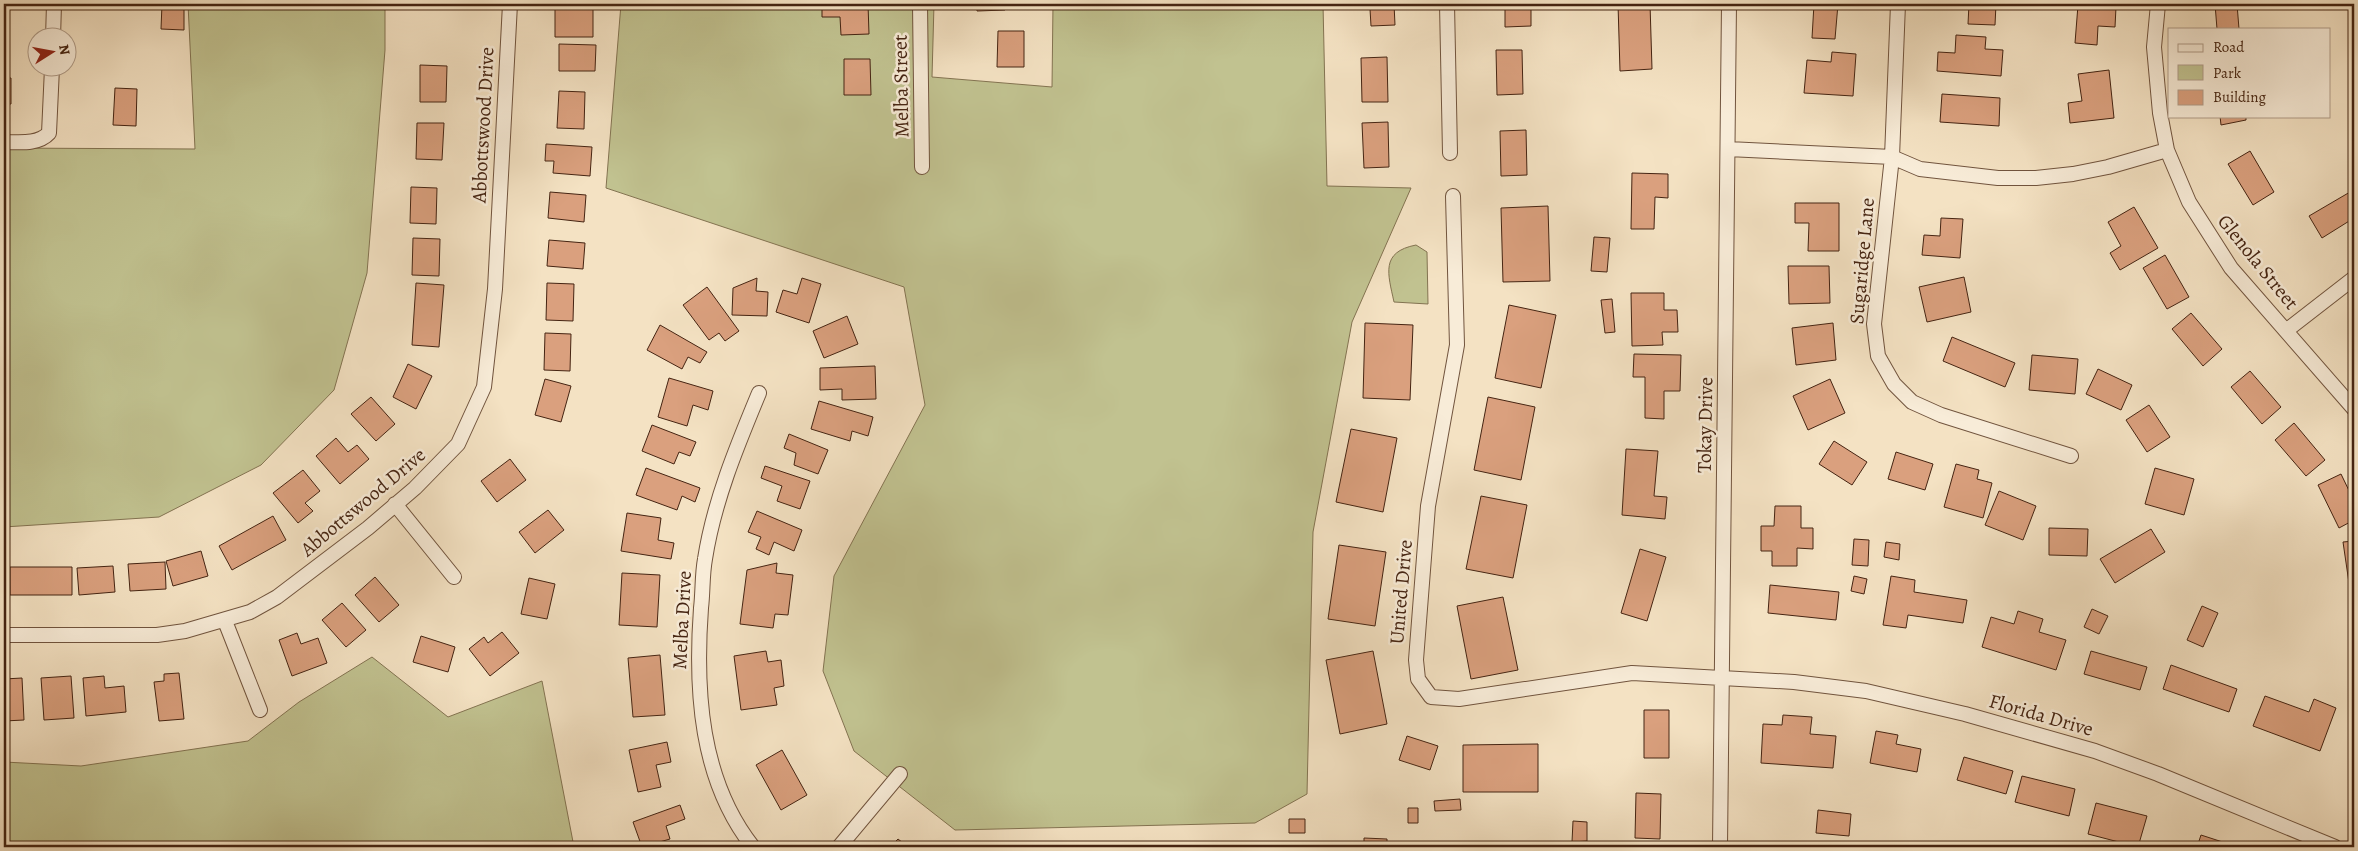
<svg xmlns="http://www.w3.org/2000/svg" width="2358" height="851" font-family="Alegreya,serif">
<rect width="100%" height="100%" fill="#f4e2c3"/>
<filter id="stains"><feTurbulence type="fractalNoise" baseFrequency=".004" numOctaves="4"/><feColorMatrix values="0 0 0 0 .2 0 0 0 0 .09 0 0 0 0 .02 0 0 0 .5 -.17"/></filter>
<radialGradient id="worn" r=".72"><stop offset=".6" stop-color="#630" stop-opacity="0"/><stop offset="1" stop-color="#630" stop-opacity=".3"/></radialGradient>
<path fill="#c1c290" stroke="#837351" d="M188 4H385V50L367 273 334 390 261 465 159 517 4 527V148L195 149Z
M621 4H934L932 77 1052 87 1053 4H1323L1327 186 1411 188 1352 322 1313 532 1307 794 1255 823 955 830 854 751 823 671 834 576 925 405 904 287 606 188Z
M1416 245 1427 252 1428 304 1394 302C1388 274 1380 252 1416 245Z
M372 657 448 717 542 681 574 847H4V762L81 766 248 741 299 702Z"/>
<path fill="#daa07e" stroke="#452412" d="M162 4H184V30L161 29Z
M555 4H579V8H593V37H555Z
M822 4H868L869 34 841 35 840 17H822Z
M977 4H1005V10L977 11Z
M1354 4H1394L1395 25 1371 26 1370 9H1354Z
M1505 4H1531V26L1505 27Z
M1618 4H1650L1652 69 1620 71Z
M1814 4H1838L1835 39 1812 38Z
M1969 4H1996L1995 25 1968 24Z
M2215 4H2237L2239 29H2217Z
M2078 5 2116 7 2115 27 2098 26 2097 45 2075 43Z
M4 27H6V57H4Z
M998 31H1024V67H997Z
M1956 35 1986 37 1985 49 2003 50 2001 76 1937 71 1938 52 1955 53Z
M559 44 596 45 595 71H559Z
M1496 50H1522L1523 94 1497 95Z
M1832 52 1856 54 1853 96 1804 93 1807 60 1831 62Z
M1387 57 1388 102H1362L1361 58Z
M844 59H870L871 95H844Z
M420 65 447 66 446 102H420Z
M2109 70 2114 118 2070 123 2068 103 2082 101 2078 74Z
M4 78H11V104H4Z
M115 88 137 89 136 126 113 125Z
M559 91 585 92 584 129 557 128Z
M1942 94 2000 98 1999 126 1940 122Z
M2220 116H2246V120L2221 125Z
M1388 122 1389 167 1364 168 1362 123Z
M417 123H444L442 160 416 159Z
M1526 130 1527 175 1501 176 1500 131Z
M546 144 592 147 590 176 553 173 554 161H545Z
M2250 151 2274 192 2253 205 2228 164Z
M1632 173 1668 174V198L1655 197 1654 229H1631Z
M411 187 437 188 436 224 410 223Z
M550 192 586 195 584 222 548 218Z
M2350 192 2354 198V218L2322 238 2309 216Z
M1795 203H1839V251H1808L1809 223H1795Z
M1548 206 1550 281 1503 282 1501 208Z
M2134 207 2158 248 2120 270 2110 253 2121 246 2108 222Z
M1941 218 1963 219 1960 258 1922 255 1924 235 1940 236Z
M1594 237 1610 238 1607 272 1591 271Z
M413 238 440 239 439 276 412 275Z
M549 240 585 243 583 269 547 266Z
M2165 255 2189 297 2167 309 2143 268Z
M1788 266H1829L1830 303 1789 304Z
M1964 277 1971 312 1927 322 1919 287Z
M757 278 756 291 768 292 767 316 732 315 733 288Z
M802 278 821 284 809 323 776 312 783 290 797 294Z
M416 283 444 285 439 347 412 345Z
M547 283 574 284 573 321 546 320Z
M707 287 739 331 725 341 719 333 709 340 683 305Z
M1631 293H1664V310H1677L1678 332H1662L1663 345 1632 346Z
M1612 299 1615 332 1605 333 1601 300Z
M1509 305 1556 315 1541 388 1495 378Z
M2191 313 2222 349 2203 366 2172 329Z
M847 316 858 344 824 358 813 331Z
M1365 323 1413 325 1410 400 1363 398Z
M1833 323 1836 360 1796 365 1792 328Z
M660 325 707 352 700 363 688 357 682 369 647 350Z
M545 333 571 334 570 371 544 370Z
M1952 337 2015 363 2005 387 1943 361Z
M1634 354 1681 355 1680 391H1664V419L1645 418V377H1633Z
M2032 355 2078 359 2075 394 2029 390Z
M408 364 432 376 416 409 393 397Z
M875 366 876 399 842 400V389L820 390V368Z
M2098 369 2132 385 2121 410 2086 394Z
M2250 371 2281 407 2262 424 2231 387Z
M669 378 713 391 708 410 693 405 687 426 658 417Z
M545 379 571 386 561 422 535 415Z
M1830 379 1845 413 1808 430 1793 396Z
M371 397 395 424 376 441 351 414Z
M1488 397 1535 407 1521 480 1474 470Z
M819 401 873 417 868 436 852 431 850 441 811 429Z
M2149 405 2170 437 2147 452 2126 420Z
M2294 423 2325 460 2306 476 2275 440Z
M652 425 696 442 690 456 679 452 674 464 642 451Z
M1351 429 1397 438 1383 512 1336 502Z
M789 434 828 450 818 474 794 465 796 453 784 448Z
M336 438 348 452 357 445 369 459 340 484 316 456Z
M1834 441 1867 462 1852 485 1819 464Z
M1626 449 1658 451 1654 496 1667 497 1665 519 1622 515Z
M1896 452 1933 464 1925 490 1888 479Z
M510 459 526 480 497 502 481 481Z
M1956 464 1979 470 1977 479 1992 483 1983 518 1944 507Z
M765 466 810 481 800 509 777 501 782 486 761 478Z
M646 468 700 488 695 502 682 496 677 510 636 495Z
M2155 468 2194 479 2184 515 2145 504Z
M303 470 320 491 305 503 313 511 298 523 273 493Z
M2341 474 2354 501V520L2339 528 2318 485Z
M1999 491 2036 506 2023 540 1985 525Z
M1481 496 1527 505 1513 578 1466 569Z
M1775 506H1801V528H1813V549L1797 548V566H1772V551H1761V526H1774Z
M548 510 564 530 535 553 519 532Z
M757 511 802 530 794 551 774 542 769 555 756 549 761 537 748 532Z
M627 513 661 518 658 540 674 543 671 559 621 551Z
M273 516 286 540 232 570 219 546Z
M2049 528 2088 529 2087 556 2049 555Z
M2151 529 2165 552 2115 583 2100 559Z
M1854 539 1869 540 1868 566 1852 565Z
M2354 541V589L2350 590 2343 542Z
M1886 542 1900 544 1899 560 1884 557Z
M1339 545 1386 552 1375 626 1328 619Z
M1640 549 1666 557 1647 621 1621 613Z
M201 551 208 576 173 586 166 561Z
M165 562 166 589 130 591 128 564Z
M777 563 776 573 793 575 788 615 775 614 773 628 740 624 747 570Z
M113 566 115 592 79 595 77 568Z
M10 567H72V595H10Z
M622 573 660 575 657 627 619 625Z
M1854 576 1867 579 1864 594 1851 591Z
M1891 576 1915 580 1914 592 1967 600 1963 623 1908 615 1906 628 1883 625Z
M375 577 399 605 379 622 355 595Z
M529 578 555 584 547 619 521 614Z
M1770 585 1839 592 1836 620 1768 613Z
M1503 597 1518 670 1471 679 1457 606Z
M342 603 366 630 346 647 322 620Z
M2202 606 2218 613 2203 647 2187 640Z
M2092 609 2108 616 2099 634 2084 627Z
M2018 611 2043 619 2039 632 2066 640 2056 670 1982 647 1991 617 2014 624Z
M502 632 519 653 490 676 469 649 484 637 488 643Z
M297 633 301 644 318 638 327 663 292 676 279 640Z
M421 636 455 647 448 672 413 662Z
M766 651 768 662 781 660 784 686 774 688 777 705 741 710 734 656Z
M1373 651 1387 724 1340 734 1326 660Z
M2091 651 2147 667 2140 690 2084 674Z
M660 655 665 715 633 717 628 658Z
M2171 665 2237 689 2229 712 2163 689Z
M179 673 184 719 159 721 154 682 164 681V674Z
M71 676 74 718 44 720 41 678Z
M104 676 105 688 124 686 126 712 86 716 83 678Z
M22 678 24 720 4 721V679Z
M2265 696 2309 712 2314 699 2336 708 2320 751 2253 726Z
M1644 710H1669V758H1644Z
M1783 715 1812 717 1810 734 1836 736 1833 768 1761 763 1763 724 1782 725Z
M1876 731 1898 735 1896 744 1921 749 1917 772 1870 763Z
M1407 736 1438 746 1430 770 1399 760Z
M667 742 671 762 656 765 661 787 638 792 629 750Z
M1538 744V792H1463V745Z
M782 750 807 795 781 810 756 765Z
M1964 757 2013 771 2006 794 1957 780Z
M2022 776 2075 789 2069 816 2015 802Z
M1636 793 1661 794 1660 839 1635 838Z
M1460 799 1461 810 1435 811 1434 801Z
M2096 803 2147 816 2138 847 2088 834Z
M680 805 685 819 666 826 670 839 642 847 633 822Z
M1408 808H1418V823H1408Z
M1818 810 1851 814 1849 836 1816 833Z
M1289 819H1305V833H1289Z
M1573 821 1587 822V841L1572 842Z
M2201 835 2238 847H2197Z
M1364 838 1387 839V847H1364Z
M898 839 908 847H890Z
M1510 844 1538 845V847H1510Z"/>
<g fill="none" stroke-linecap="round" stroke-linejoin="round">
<g stroke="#71543e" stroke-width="16">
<path id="minor" d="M920 4 922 167
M1447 4 1450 153
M1898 4 1892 157 1874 324 1878 356 1894 384 1912 402 1941 415 2071 456
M2158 4 2154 47 2160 113 2167 150 2189 202 2231 268 2354 409
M53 38 54 4
M4 142C18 142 38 145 49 133L52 68
M1728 149 1892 157 1920 169 1998 178H2036L2073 174 2108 167 2167 150
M1453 196 1457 345 1428 506 1416 660 1418 679 1431 697 1459 699 1632 673 1794 682 1866 691 1965 714 2095 751 2158 774 2335 847
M2287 330 2354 278
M395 504 454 577
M225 621 260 710
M4 635H157L185 631 250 612 277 597 368 528 415 488 458 444 484 387 495 289 510 4
M753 847C700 780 695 690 701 608 703 592 702 575 705 559 714 501 737 446 759 393
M839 847 900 774
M1720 847 1729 4"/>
</g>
<use href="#minor" stroke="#f8ecd8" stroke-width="14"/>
</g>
<g text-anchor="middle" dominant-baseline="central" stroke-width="5" stroke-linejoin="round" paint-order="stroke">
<g font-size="20" fill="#452412" stroke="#f8ecd8">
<text transform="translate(901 86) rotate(-91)">Melba Street</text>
<text transform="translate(483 125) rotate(-87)">Abbottswood Drive</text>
<text transform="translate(1862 261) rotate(-85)">Sugaridge Lane</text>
<text transform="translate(2258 262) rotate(51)">Glenola Street</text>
<text transform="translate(1705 425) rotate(-89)">Tokay Drive</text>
<text transform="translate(363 502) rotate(-40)">Abbottswood Drive</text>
<text transform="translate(1401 592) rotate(-85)">United Drive</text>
<text transform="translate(682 620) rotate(-87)">Melba Drive</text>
<text transform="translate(2041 715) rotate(16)">Florida Drive</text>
</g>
</g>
<rect width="2358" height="851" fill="none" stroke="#f4e2c3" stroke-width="20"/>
<rect x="5" y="5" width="2348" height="841" fill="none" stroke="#452412" stroke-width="2.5"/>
<rect x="10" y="10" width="2338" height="831" fill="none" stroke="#452412"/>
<rect x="2168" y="28" width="162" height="90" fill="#f8ecd8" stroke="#b09c89"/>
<rect x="2178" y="44" width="25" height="8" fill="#f8ecd8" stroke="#b09c89"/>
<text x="2213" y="52" font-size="15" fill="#452412">Road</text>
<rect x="2178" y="65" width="25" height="15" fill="#c1c290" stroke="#b09c89"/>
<text x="2213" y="78" font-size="15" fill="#452412">Park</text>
<rect x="2178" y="90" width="25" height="15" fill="#daa07e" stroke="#b09c89"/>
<text x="2213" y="102" font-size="15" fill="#452412">Building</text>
<g transform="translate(52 52) rotate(79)"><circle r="24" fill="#f8ecd8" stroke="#b09c89"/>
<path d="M0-4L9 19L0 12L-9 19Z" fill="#8f2418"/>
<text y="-8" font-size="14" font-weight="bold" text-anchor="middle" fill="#452412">N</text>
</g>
<rect width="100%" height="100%" filter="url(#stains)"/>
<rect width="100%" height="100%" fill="url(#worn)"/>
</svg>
